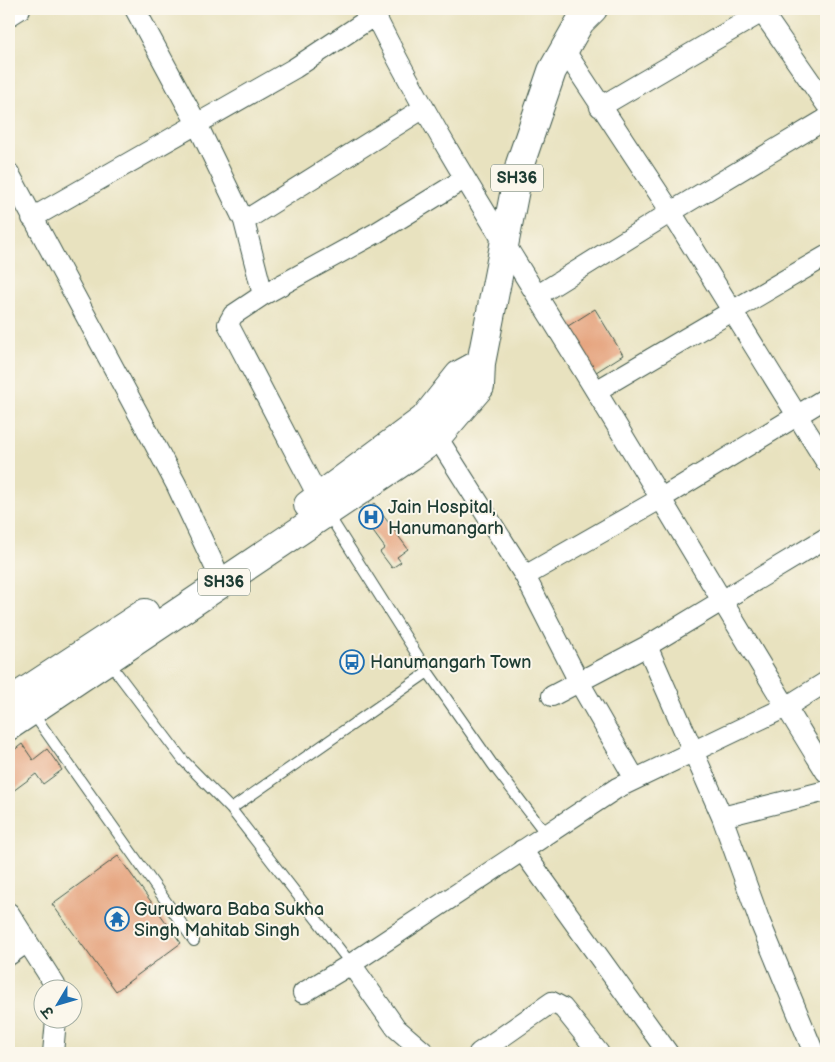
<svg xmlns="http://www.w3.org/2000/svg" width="835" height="1062" font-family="'Balsamiq Sans','Playpen Sans Deva',sans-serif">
<rect width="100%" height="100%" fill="#fbf7ec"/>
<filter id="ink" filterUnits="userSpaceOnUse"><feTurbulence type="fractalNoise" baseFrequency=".02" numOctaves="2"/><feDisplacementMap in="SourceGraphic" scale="10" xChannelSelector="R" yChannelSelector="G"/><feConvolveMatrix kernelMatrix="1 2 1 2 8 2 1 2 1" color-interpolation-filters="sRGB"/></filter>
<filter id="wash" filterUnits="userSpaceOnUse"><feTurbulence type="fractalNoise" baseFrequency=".0096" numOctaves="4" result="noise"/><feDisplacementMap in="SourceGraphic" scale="20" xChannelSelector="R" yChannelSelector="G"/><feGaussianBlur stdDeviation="1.12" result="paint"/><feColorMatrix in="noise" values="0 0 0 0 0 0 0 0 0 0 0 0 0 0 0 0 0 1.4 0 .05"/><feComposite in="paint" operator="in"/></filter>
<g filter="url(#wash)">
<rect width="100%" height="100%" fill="#e8e2bf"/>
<g id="blocks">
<path fill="#e5a27c" d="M595 309 623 355 593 374 565 328Z
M374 503 408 549 397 557 401 562 392 568 380 552 385 548 360 514Z
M22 744 33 760 47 749 62 770 43 784 36 774 9 794V754Z
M118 856 181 943 116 991 52 904Z"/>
</g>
</g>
<g filter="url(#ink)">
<use href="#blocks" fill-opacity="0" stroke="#3d5649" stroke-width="1"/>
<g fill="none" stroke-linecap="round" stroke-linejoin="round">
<g stroke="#3d5649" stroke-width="12">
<path id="lane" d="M108 661 183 760 231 809 428 672 328 514
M428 672 493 765 546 834
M32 712 194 941
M231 809 351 964"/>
</g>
<g stroke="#3d5649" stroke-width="22">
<path id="street" d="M135 9 197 124 244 221 263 295 233 315 228 324 319 498
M372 9C434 136 512 254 586 375 667 507 745 641 826 772
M760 9 826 104
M9 16 20 9
M563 48 671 212 826 462
M600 107 762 12
M9 173 176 484 215 567
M32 218 295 68 375 15
M244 221 424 108
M263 295 376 233 464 179
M538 295 671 212 826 119
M596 391 826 256
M437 437 525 576 660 499 826 398
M525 576 579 682 635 779
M647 646 722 817 760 922 814 1053
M552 696 647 646 826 538
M722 817 826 791
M522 850 668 1053
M9 913 55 985 56 990
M9 955 27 942
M351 964 396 1028 425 1053
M303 993 351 964 617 788 786 707 826 682
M53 1053 56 1020
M479 1053 552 1002 563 1008 599 1053"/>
</g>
<g stroke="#3d5649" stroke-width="30">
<path id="primary" d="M308 505 424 419 459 375 481 363
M9 702 145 613
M9 726 411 456 437 437 480 387 481 363 520 164 552 71 580 22 593 9"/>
</g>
<use href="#lane" stroke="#fff" stroke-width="10"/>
<use href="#street" stroke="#fff" stroke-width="20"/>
<use href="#primary" stroke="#fff" stroke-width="28"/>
</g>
</g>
<defs>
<g id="hospital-ring" transform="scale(1.25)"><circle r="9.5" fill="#fbf7ec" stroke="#1f6fb2" stroke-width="1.5"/><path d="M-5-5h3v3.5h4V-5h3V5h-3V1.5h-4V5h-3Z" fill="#1f6fb2"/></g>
<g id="bus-ring" transform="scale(1.25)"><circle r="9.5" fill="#fbf7ec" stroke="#1f6fb2" stroke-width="1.5"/><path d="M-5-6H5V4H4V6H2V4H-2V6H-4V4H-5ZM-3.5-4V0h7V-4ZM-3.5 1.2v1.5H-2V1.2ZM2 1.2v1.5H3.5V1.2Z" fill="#1f6fb2"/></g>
<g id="temple-ring" transform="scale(1.25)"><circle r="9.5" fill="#fbf7ec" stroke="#1f6fb2" stroke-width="1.5"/><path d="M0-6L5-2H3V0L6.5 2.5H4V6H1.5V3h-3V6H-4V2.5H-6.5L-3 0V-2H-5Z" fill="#1f6fb2"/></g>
</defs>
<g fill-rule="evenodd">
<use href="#hospital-ring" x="371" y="517"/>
<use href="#bus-ring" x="352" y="662"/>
<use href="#temple-ring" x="117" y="919"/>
</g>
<g text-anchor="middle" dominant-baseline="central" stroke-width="4" stroke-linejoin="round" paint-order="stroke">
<g fill="#fbf7ec" stroke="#61756b" stroke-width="1">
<rect x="491" y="164.5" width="52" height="27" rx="4"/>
<rect x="198" y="568.5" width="52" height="27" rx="4"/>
</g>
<g font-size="16" font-weight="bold" fill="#1f3d34">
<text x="517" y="178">SH36</text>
<text x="224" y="582">SH36</text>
</g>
<g font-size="18" fill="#1f3d34" stroke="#fbf7ec" text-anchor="start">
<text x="388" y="507">Jain Hospital,<tspan x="388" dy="21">Hanumangarh</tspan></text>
<text x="370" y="662">Hanumangarh Town</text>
<text x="134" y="909">Gurudwara Baba Sukha<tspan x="134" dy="21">Singh Mahitab Singh</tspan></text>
</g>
</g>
<rect width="835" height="1062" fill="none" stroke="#fbf7ec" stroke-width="30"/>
<g transform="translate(58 1004) rotate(232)"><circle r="24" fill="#fbf7ec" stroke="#a3ada2"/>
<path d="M0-4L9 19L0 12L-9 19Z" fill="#1f6fb2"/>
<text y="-8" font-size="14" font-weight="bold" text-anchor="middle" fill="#1f3d34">उ</text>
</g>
</svg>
